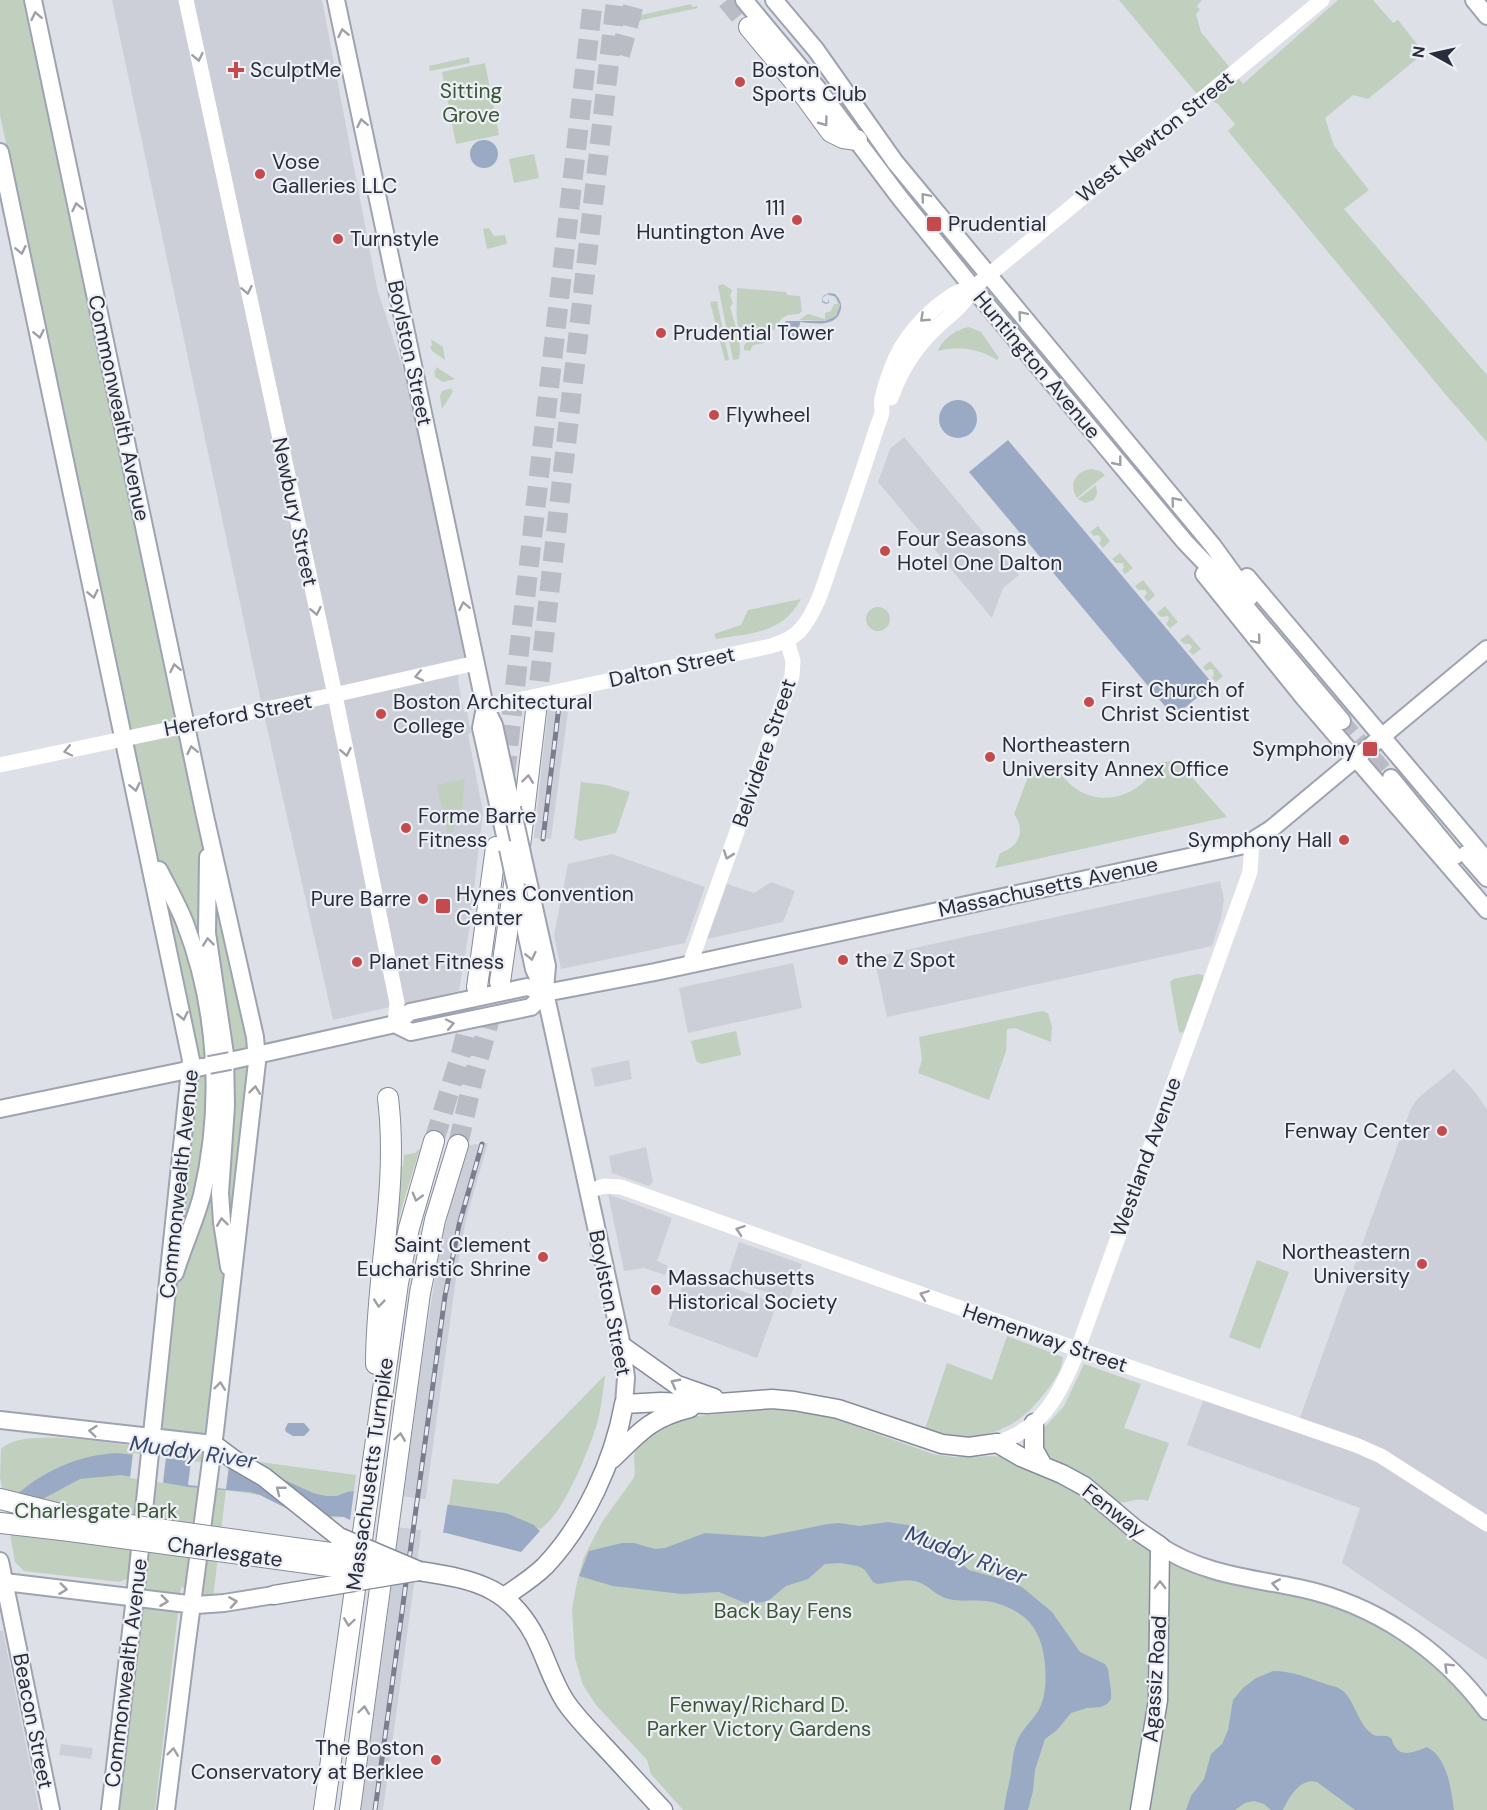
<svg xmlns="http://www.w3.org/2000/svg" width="1487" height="1810" font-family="'DM Sans',sans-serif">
<rect width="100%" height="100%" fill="#dde0e6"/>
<path fill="#cccfd8" d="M112 0H322L377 288 433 462 476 663 460 667 458 681 464 712H467L471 733 468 734 483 812 469 931 459 991 333 1020 260 697Z
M904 437 1019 575 1003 588 992 618 878 482 890 449Z
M569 704 551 839 534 838 548 708Z
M612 854 705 887 685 943 561 969 554 935 568 864Z
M1220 881 1224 899 1221 918 1212 946 887 1017 874 957Z
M771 882 795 891 783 922 707 939 727 884 754 893Z
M793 963 802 1008 688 1033 679 988Z
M629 1060 632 1079 595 1087 591 1068Z
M1454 1069 1476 1093 1487 1110V1660L1342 1563 1360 1508 1187 1445 1205 1395 1297 1426 1411 1108 1418 1098Z
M488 1143 468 1212 460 1249 383 1810H361L423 1353 441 1242 455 1189 469 1145Z
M646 1147 653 1182 649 1186 612 1173 609 1156Z
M608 1194 672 1218 657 1261 668 1266 665 1275 644 1268 624 1271Z
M739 1242 802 1264 789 1300 727 1278Z
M688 1271 777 1304 757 1358 668 1325Z
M0 1631H3L39 1810H0Z
M61 1744 93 1748 91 1759 59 1755Z"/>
<path fill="#c1cfbf" d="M0 0H24L199 831C223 913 243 998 250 1082L208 1427 199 1454 356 1475 350 1520 344 1517 326 1518 292 1511 260 1495 226 1490 213 1598 181 1587 155 1810H117L139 1610 146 1582 127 1579 119 1582 24 1571 15 1562 0 1477 1 1449C26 1424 124 1447 160 1449L197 1091 196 1047 163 897 130 724 0 115Z
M1119 0H1202L1197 6 1200 10 1196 14 1201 32 1243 84 1338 0H1373L1393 23 1398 20 1424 53 1368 99 1353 95 1325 118 1334 146 1369 190 1344 209 1487 375V442L1446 395 1228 131 1235 124 1218 104 1196 93Z
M691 4 692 7 697 6 698 8 628 23 626 21 628 18Z
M469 57 470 63 430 71 429 66Z
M485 63 499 135 456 144 442 72Z
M534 154 539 178 514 183 509 159Z
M489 228 494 236 505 235 507 244 487 249 483 229Z
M723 284 732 290 730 296 733 303 730 307C734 323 743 344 739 359L733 360 718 286Z
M737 288 786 292 787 295 800 296 802 311 799 314 788 315 782 318 774 330 746 338C732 327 738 303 737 288Z
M829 294C836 295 838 299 840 304L836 316 825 321 799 320 808 314 825 319V313L831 311 834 304H838L834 296 826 295Z
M717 301 729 360 725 361 710 302Z
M969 327 981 332 999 358 997 360C980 349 958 345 938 351 942 339 957 329 969 327Z
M764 336 765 343 753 345 750 351 744 350V345L751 339Z
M431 339 443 347 445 360 432 351 430 346H432Z
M436 367 455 379 443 382 435 377 434 369 436 371Z
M452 388 451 391 454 390 442 409 440 396 442 391Z
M1091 469 1100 471 1105 475 1077 498C1068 484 1076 471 1091 469Z
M1096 485 1097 494 1094 500 1085 503 1078 499Z
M1098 526 1110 541 1103 548 1099 543 1101 541 1100 536 1097 535 1094 536 1090 532Z
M1120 553 1133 568 1125 574 1122 570 1124 568 1123 563H1116L1112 559Z
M1143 580 1155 595 1148 602 1144 597 1147 593 1145 590H1138L1135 586Z
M801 599C782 634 751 633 716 639L714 634 741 625 748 610Z
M1165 606 1178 622 1170 628 1166 624 1169 619 1168 616 1161 617 1157 613Z
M866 619a12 12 0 1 1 24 0a12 12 0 1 1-24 0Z
M1188 634 1201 649 1193 655 1189 651 1192 647 1190 644H1184L1180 640Z
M1210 661 1223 676 1216 682 1212 678 1214 675 1213 670 1210 669 1206 671 1203 667Z
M1177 760 1227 817 995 868 1000 853C1019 847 1026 831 1014 814L1031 769 1055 765C1081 811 1133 807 1159 763Z
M465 779 462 811 459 810 456 820 450 819 449 823 455 825 453 831 449 833 447 832 437 785Z
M581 782 606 785 630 792 616 833 580 841 574 838Z
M1198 974 1203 975V980L1184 1031 1181 1033 1179 1032 1170 982 1173 979Z
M1042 1011 1048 1013 1052 1027 1051 1042 1015 1028 1007 1029 1006 1051 989 1100 918 1073 922 1060 919 1037Z
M736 1031 741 1055 701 1064 696 1061 691 1041Z
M420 1148 402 1207 391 1254 395 1171 403 1166 404 1155 415 1153Z
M1257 1260 1289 1272 1260 1349 1229 1337Z
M1007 1336 1063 1357C1062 1370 1055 1380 1047 1390 1014 1435 977 1445 925 1429L947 1363 992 1380Z
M1084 1364 1141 1384 1124 1428 1169 1443 1148 1501C1133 1497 1126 1505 1115 1502L1046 1463 1038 1443 1043 1429 1064 1406Z
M605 1375C603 1392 601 1411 596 1427 588 1452 562 1517 540 1529L506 1513 449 1505 453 1479 498 1484Z
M764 1410H786L824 1415 933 1454 953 1457 1002 1456 1079 1489 1152 1551 1151 1717 1134 1810H683L651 1774 647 1760 596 1705 583 1685 575 1658 572 1609 577 1582 584 1557 602 1522 633 1479 635 1474 634 1456 638 1443 674 1418Z
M1166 1558 1307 1595 1359 1614 1426 1654 1487 1721V1810H1144L1160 1745 1164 1714Z"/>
<path fill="#9baac4" d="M470 154a14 14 0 1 1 28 0a14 14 0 1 1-28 0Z
M829 293 835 294C840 299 843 305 840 312 834 328 813 323 800 322L799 330 795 336 788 337 784 334 781 328 786 321H825L836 316 840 305 836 297 828 294 823 297V301L827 303 829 301 827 300H829V303L826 304 822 302 823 296Z
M939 419a19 19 0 1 1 38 0a19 19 0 1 1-38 0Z
M1008 440 1213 684 1174 717 969 472Z
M288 1423H304L310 1430 304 1436H293L286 1432 285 1429Z
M117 1453 246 1467 267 1472 313 1493 326 1496H337L347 1492 354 1491 506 1513 534 1525 540 1531 521 1552 446 1533 350 1520 344 1517 333 1516 323 1518 304 1515 292 1511 260 1495 250 1492 188 1487 121 1475 80 1479 39 1501 13 1498C42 1471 78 1455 117 1453Z
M888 1522 908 1525 927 1534 969 1570 1005 1580 1022 1587 1052 1612 1080 1652 1105 1664 1108 1669 1111 1691V1699L1107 1704 1101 1707 1087 1708 1071 1713 1057 1730 1045 1739 1035 1770 1033 1791 1028 1810H1004C1005 1801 1007 1792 1009 1783 1013 1768 1011 1755 1018 1739 1024 1726 1036 1718 1041 1705 1046 1693 1046 1677 1045 1664 1042 1633 1030 1614 999 1604 984 1598 969 1602 954 1600 936 1598 931 1586 918 1582 907 1578 889 1583 877 1584L873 1582 865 1570 858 1566 840 1563 825 1564 808 1579 786 1586 768 1601 756 1603H745L719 1592 682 1594 613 1586 579 1576 589 1551 622 1543H634L655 1549 665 1548 705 1533 763 1537 828 1524 839 1523 859 1526Z
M1273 1671C1293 1671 1308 1678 1326 1684 1331 1686 1336 1686 1340 1689 1355 1698 1356 1722 1372 1734 1377 1738 1384 1734 1389 1737 1394 1740 1391 1740 1394 1745 1401 1759 1416 1751 1427 1747 1448 1758 1451 1789 1454 1810H1355L1317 1782C1301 1777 1289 1797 1283 1810H1271L1264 1804 1254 1801 1245 1803 1235 1810H1186L1191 1796 1204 1779 1211 1754 1222 1744 1228 1730 1233 1700 1243 1688 1256 1678Z"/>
<path fill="#dde0e6" d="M133 1453 166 1457 163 1483 130 1478Z
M191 1461 229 1465 278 1495 229 1466 226 1489 188 1485Z
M354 1490 448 1502 443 1533 350 1521Z"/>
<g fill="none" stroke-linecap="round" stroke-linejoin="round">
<path stroke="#b9bcc4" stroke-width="16" stroke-dasharray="16 8" stroke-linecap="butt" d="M1342 721 1391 778"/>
<path stroke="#b9bcc4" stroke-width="20" stroke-dasharray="20 10" stroke-linecap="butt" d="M727 0 749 27
M620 55 635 0
M536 711 616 0
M505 775 593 0
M434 1141 462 1050 477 987
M458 1145 473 1079 500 982"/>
<g stroke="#9ea3b1" stroke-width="20">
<path id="primary" d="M33 0 205 816 255 1037 257 1062 215 1431 186 1649 166 1810
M336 0 485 707 494 725 512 808
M744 0 818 89 900 198 973 288 1185 542 1234 593 1342 721
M774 0 816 50 895 162 1213 546 1250 597
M1474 0 1487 16
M0 152 191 1060 135 1597 110 1810
M1204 574 1304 698 1487 910
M1247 577 1487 861
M485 707 481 728 508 849
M1391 778 1455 856
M1466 854 1487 878
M208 857 207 933 225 1054 226 1106 220 1193 222 1222 229 1267
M159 870C168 888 178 905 185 923 218 1009 223 1106 202 1195 195 1222 183 1246 175 1273
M527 876 547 966 545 989
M519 900 534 969 545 993 550 1015 622 1346 626 1378 624 1404
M395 1024 411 1032 531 1007 545 993
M230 1061 395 1024 410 1012 527 987 545 993 655 972 1240 846 1252 841 1271 829 1487 649
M0 1109 202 1067
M0 1420 213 1444
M1160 1546C1202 1574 1251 1578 1299 1588 1375 1604 1441 1649 1487 1711
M0 1561 51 1810
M5 1582 196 1605 224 1603 274 1595"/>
</g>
<g stroke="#868c9c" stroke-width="21">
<path id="trunk" d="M622 1346 677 1385 714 1398
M1034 1423V1450L1043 1466
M213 1444 233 1459
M612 1459C640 1432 650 1418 690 1408
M419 1571C479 1580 514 1588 540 1647 548 1665 554 1684 565 1701 575 1716 588 1729 601 1743 622 1765 642 1788 663 1810
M274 1595 329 1586
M504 1597C518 1587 533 1578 545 1566 585 1524 614 1460 624 1404L661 1402 707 1404 772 1399 794 1401 838 1409 942 1444 969 1447 997 1443 1021 1457 1062 1474 1084 1486 1135 1529 1160 1546 1158 1700 1140 1810"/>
</g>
<g stroke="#868c9c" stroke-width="22">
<path id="motorway" d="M749 27 793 80 831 132 843 138 857 140
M520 846 536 711
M500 982 515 878
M477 987 496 847
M376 1364C376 1275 399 1188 388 1098
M0 1499 72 1517
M0 1523 70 1531
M0 1582H5
M324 1810 398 1283 409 1228 434 1141
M350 1810 420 1293 435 1220 458 1145"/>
</g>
<path stroke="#fff" stroke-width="15" d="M186 0 335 695 397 1003 395 1024
M891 398C900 373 913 351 931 333 946 317 963 308 973 288L1322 0
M485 707 771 646C783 642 794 638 802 628 819 607 826 577 835 552 849 511 863 471 876 430 878 424 881 418 882 412 882 407 881 403 882 398 892 358 905 334 936 307 948 298 957 290 973 288
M0 765 347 692 476 663
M690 964 792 676 793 661 787 640
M589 1191 604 1186 621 1187 1019 1329 1356 1445 1381 1456 1487 1524
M997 1443C1040 1429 1056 1401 1073 1362L1250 872 1252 841"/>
<use href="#primary" stroke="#fff" stroke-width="16"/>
<use href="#trunk" stroke="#fff" stroke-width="18"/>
<use href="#motorway" stroke="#fff" stroke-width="20"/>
<g stroke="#787e8e" stroke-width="5">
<path id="rail" d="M543 839 559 706
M375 1810 445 1296 459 1225 482 1144"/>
</g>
<use href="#rail" stroke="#edeff4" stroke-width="3" stroke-dasharray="9" stroke-linecap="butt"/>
<g stroke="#9ea3b1" stroke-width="20" stroke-linecap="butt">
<path id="primary-bridge" d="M512 808 527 876
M508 849 519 900
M209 1065 230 1061"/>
</g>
<g stroke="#868c9c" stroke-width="21" stroke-linecap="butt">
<path id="trunk-bridge" d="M233 1459 264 1477 339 1537 419 1571
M329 1586 419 1571"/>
</g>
<g stroke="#868c9c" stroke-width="22" stroke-linecap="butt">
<path id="motorway-bridge" d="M72 1517 345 1555 370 1563
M70 1531 343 1568 381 1566"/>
</g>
<use href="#primary-bridge" stroke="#fff" stroke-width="16"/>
<use href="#trunk-bridge" stroke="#fff" stroke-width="18"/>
<use href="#motorway-bridge" stroke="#fff" stroke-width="20"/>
</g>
<defs><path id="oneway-chevron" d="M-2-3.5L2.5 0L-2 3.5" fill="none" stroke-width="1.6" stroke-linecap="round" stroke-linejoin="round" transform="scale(1.5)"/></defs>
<g stroke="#9ea0a7">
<use href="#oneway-chevron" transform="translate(36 16) rotate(-102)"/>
<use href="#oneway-chevron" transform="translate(343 33) rotate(-102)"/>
<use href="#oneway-chevron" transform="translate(198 57) rotate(78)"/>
<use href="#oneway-chevron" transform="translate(824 122) rotate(53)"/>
<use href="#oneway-chevron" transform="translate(362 123) rotate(-102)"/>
<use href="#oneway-chevron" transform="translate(925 197) rotate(-130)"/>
<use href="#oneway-chevron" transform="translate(77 207) rotate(-102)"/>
<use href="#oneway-chevron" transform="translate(21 250) rotate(78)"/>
<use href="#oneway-chevron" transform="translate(247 290) rotate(78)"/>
<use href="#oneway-chevron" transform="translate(1022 315) rotate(-130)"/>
<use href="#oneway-chevron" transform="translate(924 318) rotate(137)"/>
<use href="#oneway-chevron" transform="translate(39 334) rotate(78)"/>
<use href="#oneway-chevron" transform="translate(1118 462) rotate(51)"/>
<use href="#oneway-chevron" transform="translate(1175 501) rotate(-129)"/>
<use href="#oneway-chevron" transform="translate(93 594) rotate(78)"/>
<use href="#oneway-chevron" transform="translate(464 606) rotate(-102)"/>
<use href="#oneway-chevron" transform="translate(316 611) rotate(78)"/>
<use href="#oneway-chevron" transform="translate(1257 640) rotate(50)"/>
<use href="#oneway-chevron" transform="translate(175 668) rotate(-102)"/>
<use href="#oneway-chevron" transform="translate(419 676) rotate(168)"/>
<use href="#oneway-chevron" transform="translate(192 750) rotate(-102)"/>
<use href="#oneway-chevron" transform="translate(68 751) rotate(168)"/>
<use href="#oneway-chevron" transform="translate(346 752) rotate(79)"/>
<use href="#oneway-chevron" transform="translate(528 779) rotate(-83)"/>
<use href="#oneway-chevron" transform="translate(135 787) rotate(78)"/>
<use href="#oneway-chevron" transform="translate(728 855) rotate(109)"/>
<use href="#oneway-chevron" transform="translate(208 942) rotate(-96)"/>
<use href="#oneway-chevron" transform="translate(531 956) rotate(78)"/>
<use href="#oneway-chevron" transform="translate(183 1016) rotate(78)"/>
<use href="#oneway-chevron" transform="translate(450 1024) rotate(-12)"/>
<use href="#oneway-chevron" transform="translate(255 1090) rotate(-83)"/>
<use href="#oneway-chevron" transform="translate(417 1197) rotate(106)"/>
<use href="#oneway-chevron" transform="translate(222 1222) rotate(-97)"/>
<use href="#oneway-chevron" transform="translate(740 1230) rotate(-161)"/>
<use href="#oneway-chevron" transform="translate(924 1295) rotate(-160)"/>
<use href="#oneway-chevron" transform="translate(379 1303) rotate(96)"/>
<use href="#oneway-chevron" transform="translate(675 1383) rotate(-152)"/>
<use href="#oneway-chevron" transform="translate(220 1386) rotate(-83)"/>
<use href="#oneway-chevron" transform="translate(93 1431) rotate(-174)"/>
<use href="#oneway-chevron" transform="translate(400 1437) rotate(-82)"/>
<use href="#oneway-chevron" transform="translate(280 1490) rotate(-142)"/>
<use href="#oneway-chevron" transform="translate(1276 1584) rotate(-170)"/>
<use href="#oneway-chevron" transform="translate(1160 1585) rotate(-90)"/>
<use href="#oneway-chevron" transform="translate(63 1589) rotate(7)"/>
<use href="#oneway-chevron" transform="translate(164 1601) rotate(7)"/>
<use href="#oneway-chevron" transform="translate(233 1602) rotate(-9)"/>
<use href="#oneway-chevron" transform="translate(349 1622) rotate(98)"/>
<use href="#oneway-chevron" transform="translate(1448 1667) rotate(-136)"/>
<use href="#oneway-chevron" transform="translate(364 1710) rotate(-82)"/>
<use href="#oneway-chevron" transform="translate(173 1752) rotate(-83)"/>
</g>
<g fill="#c44a4e" stroke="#edeff4" stroke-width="2">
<path d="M233 61h6v6h6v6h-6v6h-6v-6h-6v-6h6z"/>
<circle cx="740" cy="82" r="6"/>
<circle cx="260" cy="174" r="6"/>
<circle cx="797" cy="220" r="6"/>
<rect x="926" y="216" width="16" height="16" rx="3"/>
<circle cx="338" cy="239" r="6"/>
<circle cx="661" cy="333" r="6"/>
<circle cx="714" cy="415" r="6"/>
<circle cx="885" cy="551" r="6"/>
<circle cx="1089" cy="702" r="6"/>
<circle cx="381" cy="714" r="6"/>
<rect x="1362" y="741" width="16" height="16" rx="3"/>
<circle cx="990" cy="757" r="6"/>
<circle cx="406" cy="828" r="6"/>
<circle cx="1344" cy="840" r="6"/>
<circle cx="423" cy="899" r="6"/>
<rect x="435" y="898" width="16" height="16" rx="3"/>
<circle cx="843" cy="960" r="6"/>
<circle cx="357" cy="962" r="6"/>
<circle cx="1442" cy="1131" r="6"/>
<circle cx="543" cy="1257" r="6"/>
<circle cx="1422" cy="1264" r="6"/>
<circle cx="656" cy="1290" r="6"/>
<circle cx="436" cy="1760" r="6"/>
</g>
<g text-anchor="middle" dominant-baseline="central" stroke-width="4.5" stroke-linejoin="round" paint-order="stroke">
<g font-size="21" fill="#282d3c" stroke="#edeff4" text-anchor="start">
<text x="250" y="70">SculptMe</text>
<text x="752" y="70">Boston<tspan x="752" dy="24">Sports Club</tspan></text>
<text x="272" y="162">Vose<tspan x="272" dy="24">Galleries LLC</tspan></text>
<text x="785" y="208" text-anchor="end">111<tspan x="785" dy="24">Huntington Ave</tspan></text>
<text x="948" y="224">Prudential</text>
<text x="350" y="239">Turnstyle</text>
<text x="673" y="333">Prudential Tower</text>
<text x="726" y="415">Flywheel</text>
<text x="897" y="539">Four Seasons<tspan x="897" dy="24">Hotel One Dalton</tspan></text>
<text x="1101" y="690">First Church of<tspan x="1101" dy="24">Christ Scientist</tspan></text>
<text x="393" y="702">Boston Architectural<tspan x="393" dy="24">College</tspan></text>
<text x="1002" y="745">Northeastern<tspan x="1002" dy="24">University Annex Office</tspan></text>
<text x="1356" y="749" text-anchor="end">Symphony</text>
<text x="418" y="816">Forme Barre<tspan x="418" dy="24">Fitness</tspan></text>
<text x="1332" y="840" text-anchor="end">Symphony Hall</text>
<text x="456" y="894">Hynes Convention<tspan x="456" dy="24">Center</tspan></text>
<text x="411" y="899" text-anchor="end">Pure Barre</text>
<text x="855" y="960">the Z Spot</text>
<text x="369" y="962">Planet Fitness</text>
<text x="1430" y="1131" text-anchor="end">Fenway Center</text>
<text x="531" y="1245" text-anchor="end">Saint Clement<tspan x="531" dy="24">Eucharistic Shrine</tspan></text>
<text x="1410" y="1252" text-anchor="end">Northeastern<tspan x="1410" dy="24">University</tspan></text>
<text x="668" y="1278">Massachusetts<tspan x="668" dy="24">Historical Society</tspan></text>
<text x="424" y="1748" text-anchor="end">The Boston<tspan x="424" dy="24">Conservatory at Berklee</tspan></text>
</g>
<g font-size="21" fill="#395636" stroke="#edeff4">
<text x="471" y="91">Sitting<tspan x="471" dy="24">Grove</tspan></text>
<text x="96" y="1511">Charlesgate Park</text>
<text x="783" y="1611">Back Bay Fens</text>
<text x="759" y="1705">Fenway/Richard D.<tspan x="759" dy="24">Parker Victory Gardens</tspan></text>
</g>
<g font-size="21" fill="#282d3c" stroke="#edeff4">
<text transform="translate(1155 137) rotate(-39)">West Newton Street</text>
<text transform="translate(410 353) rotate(78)">Boylston Street</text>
<text transform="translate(1037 365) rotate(50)">Huntington Avenue</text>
<text transform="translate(119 408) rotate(78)">Commonwealth Avenue</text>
<text transform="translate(295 512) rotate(78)">Newbury Street</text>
<text transform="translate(672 667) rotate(-12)">Dalton Street</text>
<text transform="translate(238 715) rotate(-11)">Hereford Street</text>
<text transform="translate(764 753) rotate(-71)">Belvidere Street</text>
<text transform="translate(1048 887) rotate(-12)">Massachusetts Avenue</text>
<text transform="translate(1146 1157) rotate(-70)">Westland Avenue</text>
<text transform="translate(179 1184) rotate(-84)">Commonwealth Avenue</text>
<text transform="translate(610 1303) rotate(79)">Boylston Street</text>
<text transform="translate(1045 1338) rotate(19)">Hemenway Street</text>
<text transform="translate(370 1474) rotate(-82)">Massachusetts Turnpike</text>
<text transform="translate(1114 1511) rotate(38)">Fenway</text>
<text transform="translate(225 1552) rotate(8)">Charlesgate</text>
<text transform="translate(126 1673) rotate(-83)">Commonwealth Avenue</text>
<text transform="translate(1155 1679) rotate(-86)">Agassiz Road</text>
<text transform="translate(33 1721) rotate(79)">Beacon Street</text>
</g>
<g font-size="22" font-style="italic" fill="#35476c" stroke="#edeff4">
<text transform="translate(193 1452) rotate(8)">Muddy River</text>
<text transform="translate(966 1555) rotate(21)">Muddy River</text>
</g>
</g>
<g transform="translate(1433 54) rotate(278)" stroke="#edeff4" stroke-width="4.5" paint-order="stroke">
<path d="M0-4.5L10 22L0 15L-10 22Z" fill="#282d3c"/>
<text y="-9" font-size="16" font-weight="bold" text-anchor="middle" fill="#282d3c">N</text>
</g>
</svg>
